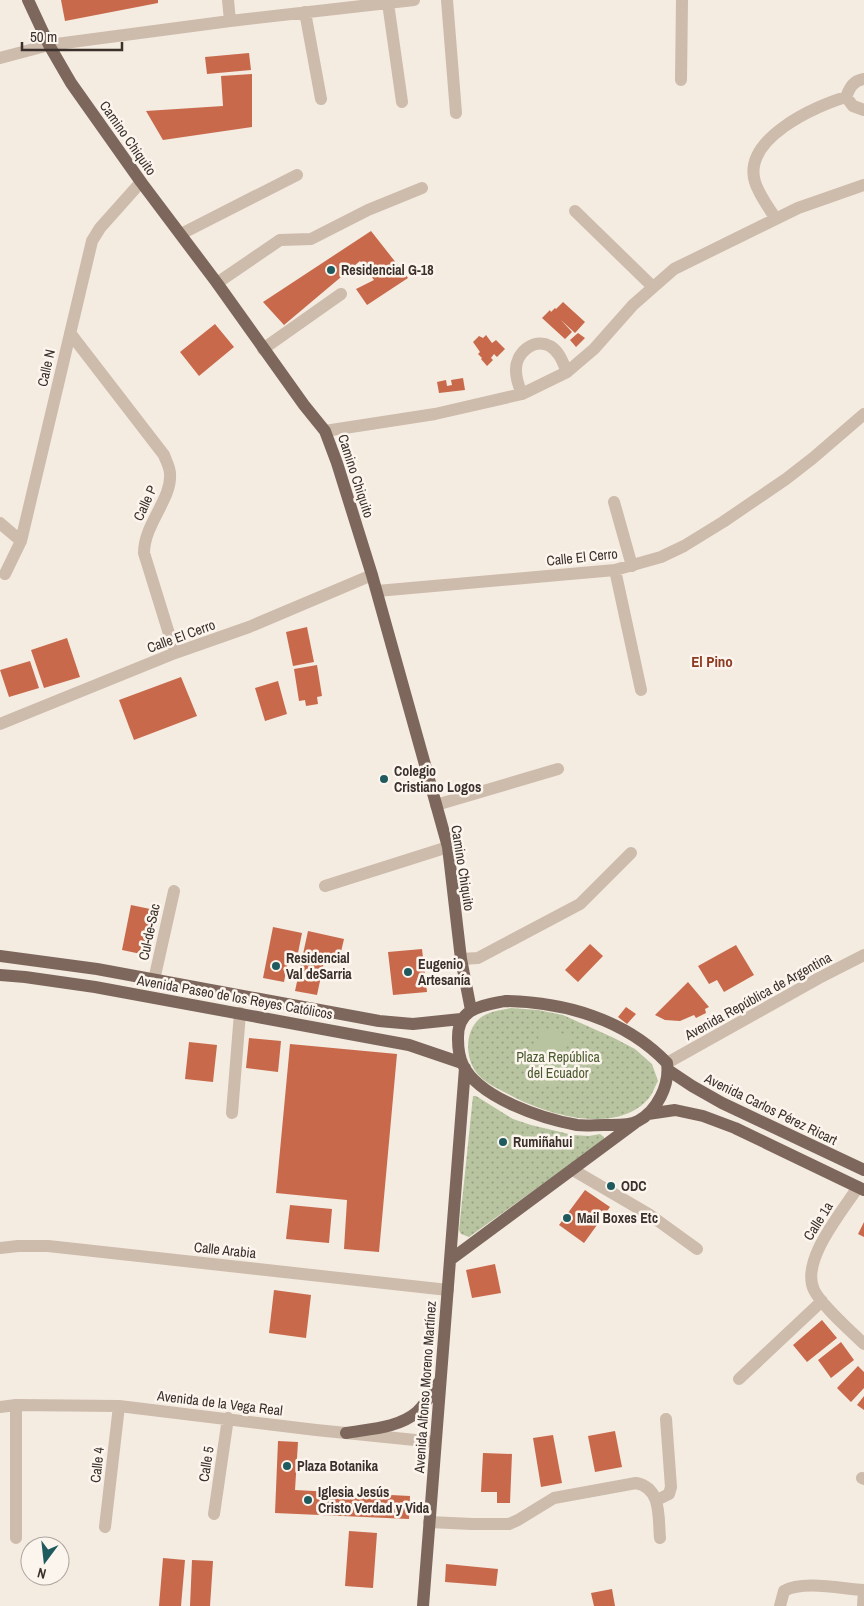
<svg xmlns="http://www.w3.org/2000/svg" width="864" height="1606" font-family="'Archivo Narrow',sans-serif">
<defs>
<pattern id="grass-dots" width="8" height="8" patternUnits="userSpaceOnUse" patternTransform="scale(1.25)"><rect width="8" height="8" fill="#b8c4a0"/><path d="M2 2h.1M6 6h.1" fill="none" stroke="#97a083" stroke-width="1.8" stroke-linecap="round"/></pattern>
</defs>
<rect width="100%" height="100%" fill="#f4ebe1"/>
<path fill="url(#grass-dots)" d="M511 1008 538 1010 563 1015 614 1038 635 1049 652 1064 658 1081C655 1086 653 1093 649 1098 617 1136 547 1115 510 1095 499 1089 484 1083 476 1072 465 1057 465 1032 479 1019 486 1012 501 1010 511 1008Z
M473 1096H476L513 1119 531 1125 573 1135 589 1136 600 1134 604 1137V1140L469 1237 461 1234 459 1230Z"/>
<path fill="#b8c4a0" d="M542 1027 570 1036 553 1088 525 1079Z"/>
<path fill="#c8694b" d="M61 0H158V3L65 21Z
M249 53 251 70 207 74 205 57Z
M252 74V127L163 140 146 111 223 106 221 76Z
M371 231 408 278 367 305 356 289 374 280 360 261 284 325 263 302Z
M563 302 585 322 575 333 561 320 572 332 565 339 542 318 550 310 551 312 555 308 556 309Z
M215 324 234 347 199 376 180 352Z
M578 333 585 338 576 347 570 340Z
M486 335 492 343 496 340 505 349 497 357 494 354 491 358 493 360 487 366 481 359 482 358 478 354 480 352 473 342 479 336 483 338Z
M463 378 465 390 439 393 437 382 446 380 447 386 452 385 451 380Z
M307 627 314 662 293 666 286 632Z
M67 638 80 677 44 688 31 650Z
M30 661 39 688 9 697 0 670Z
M317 665 322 696 317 697 318 704 306 706 305 700 299 701 294 669Z
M181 677 197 716 134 740 119 700Z
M278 681 287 714 265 721 255 688Z
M131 905 155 910 146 955 122 950Z
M273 927 302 933 298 953 290 951 284 982 263 978Z
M308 931 344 939 340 956 326 953 317 995 295 991Z
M590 944 603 956 578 982 565 970Z
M736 945 754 975 724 992 717 980 709 984 698 966Z
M422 949 427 992 393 995 388 952Z
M688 982 709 1007 705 1009 706 1013 696 1018 694 1015 680 1021 665 1020 655 1015Z
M626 1007 636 1014 627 1024 618 1017Z
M249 1038 281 1041 278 1072 246 1068Z
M189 1042 217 1045 213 1082 185 1079Z
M290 1044 397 1054 379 1252 344 1249 347 1200 276 1193Z
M585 1190 610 1207 584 1243 559 1225Z
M290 1205 332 1209 329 1243 286 1239Z
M864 1222V1237L858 1234Z
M495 1264 501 1293 472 1298 466 1270Z
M274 1290 311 1295 306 1338 269 1333Z
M822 1320 837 1338 807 1362 793 1345Z
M841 1342 854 1360 831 1378 818 1360Z
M858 1366 864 1372V1388L851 1402 837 1388Z
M864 1396V1410L857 1405Z
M615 1431 622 1467 595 1472 588 1436Z
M553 1435 562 1483 541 1487 533 1438Z
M278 1441 298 1442 295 1490 410 1496 409 1519 275 1513Z
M483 1453 512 1454 510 1503H497V1492H481Z
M349 1531 377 1533 373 1588 345 1586Z
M163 1558 185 1560 181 1606H159Z
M192 1560 213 1561 210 1606H190Z
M446 1564 498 1569 496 1586 445 1582Z
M612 1589 615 1606H594L591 1593Z"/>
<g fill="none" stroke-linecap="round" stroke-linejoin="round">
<path stroke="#cdbbac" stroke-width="12" d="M228 0 230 21
M447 0 456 113
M388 3 402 102
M305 12 321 99
M0 58 49 45 230 21 414 0
M864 79C853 81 850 87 846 97L853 106 864 110
M681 80 682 0
M575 211 653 287
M776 219C769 208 759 195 755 182 742 139 815 106 846 97
M181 234 297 175
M217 283 280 240 311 239 368 210 422 188
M70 333 164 455C166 461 170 467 170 474 172 499 144 524 144 553L175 653
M263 349 341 294
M522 394C519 387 516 379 516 371 515 354 533 337 550 346 560 352 563 363 567 372
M325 431 435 414 522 394 567 372 594 349 633 305 674 269 798 208 864 185
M614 502 632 566
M0 523 21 541
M615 570 641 690
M5 574 21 541 92 241 100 228 141 182
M377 591 615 570 661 557 684 546 723 522 786 479 813 458 864 414
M0 724 175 653 249 627 372 575
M436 805 558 769
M325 886 448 847
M461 959 478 958 580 904 631 853
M154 980 174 891
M667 1063 819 978 864 955
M232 1113 240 1013
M573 1170 650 1215 697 1249
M858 1187C842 1212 800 1261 814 1290 821 1305 852 1332 864 1344
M0 1248 18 1246H48L448 1290
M739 1379 822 1301
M0 1407 16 1405 119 1406 316 1430 435 1442
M862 1478 864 1479
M657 1500 669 1494 671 1487 666 1419
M214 1514 228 1418
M429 1522 472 1524H509L518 1520 554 1498 636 1483C662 1488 658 1517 660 1538
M105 1527 119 1406
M16 1538V1405
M780 1606 784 1591C803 1580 843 1589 864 1590
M863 1606 864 1590"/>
<path stroke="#7d675c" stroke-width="12" d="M28 0 49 45 71 83 141 182 217 283 304 405 325 431 337 463 372 575 448 847 461 959 471 1010
M0 956 97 969 379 1021 413 1024 461 1019
M0 975 25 977 95 987 409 1045 462 1063
M505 1001C564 1002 625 1019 667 1063 670 1085 657 1111 638 1121 629 1126 614 1125 604 1125 595 1125 586 1126 577 1125 543 1119 479 1098 463 1065 459 1057 458 1047 458 1039 457 1008 481 1006 505 1001Z
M668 1070 692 1086 722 1103 864 1170
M648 1114 675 1110 703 1116 735 1128 864 1190
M450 1260 635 1123
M346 1433C369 1429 399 1428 417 1412 426 1404 433 1391 440 1381
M423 1606 465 1068"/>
</g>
<g fill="#1f5a5e" stroke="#fbf5ee" stroke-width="2">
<circle cx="331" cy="270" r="5"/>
<circle cx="384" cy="779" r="5"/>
<circle cx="276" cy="966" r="5"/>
<circle cx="408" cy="972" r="5"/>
<circle cx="503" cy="1142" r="5"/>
<circle cx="611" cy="1186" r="5"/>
<circle cx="567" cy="1218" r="5"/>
<circle cx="287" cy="1466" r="5"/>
<circle cx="308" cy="1500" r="5"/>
</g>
<g text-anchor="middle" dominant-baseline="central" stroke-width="5" stroke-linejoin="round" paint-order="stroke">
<g font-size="14" fill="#3b302b" stroke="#fbf5ee">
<text transform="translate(128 138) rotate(55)">Camino Chiquito</text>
<text transform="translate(46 368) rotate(-77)">Calle N</text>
<text transform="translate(356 476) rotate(72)">Camino Chiquito</text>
<text transform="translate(145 503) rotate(-65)">Calle P</text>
<text transform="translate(582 557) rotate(-6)">Calle El Cerro</text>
<text transform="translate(181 636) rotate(-20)">Calle El Cerro</text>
<text transform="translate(463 868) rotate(81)">Camino Chiquito</text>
<text transform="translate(149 932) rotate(-78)">Cul-de-Sac</text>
<text transform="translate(758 996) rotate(-29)">Avenida República de Argentina</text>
<text transform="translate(235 997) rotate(10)">Avenida Paseo de los Reyes Católicos</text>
<text transform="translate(771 1109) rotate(26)">Avenida Carlos Pérez Ricart</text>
<text transform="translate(818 1221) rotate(-58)">Calle 1a</text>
<text transform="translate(225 1250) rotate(6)">Calle Arabia</text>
<text transform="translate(425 1387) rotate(-86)">Avenida Alfonso Moreno Martínez</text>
<text transform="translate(220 1403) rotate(7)">Avenida de la Vega Real</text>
<text transform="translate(206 1464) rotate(-81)">Calle 5</text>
<text transform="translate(97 1465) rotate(-84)">Calle 4</text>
</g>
<g font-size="14" font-weight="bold" fill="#3b302b" stroke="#fbf5ee" text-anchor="start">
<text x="341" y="270">Residencial G-18</text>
<text x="394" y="771">Colegio<tspan x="394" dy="16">Cristiano Logos</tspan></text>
<text x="286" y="958">Residencial<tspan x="286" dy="16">Val deSarria</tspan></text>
<text x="418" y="964">Eugenio<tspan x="418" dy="16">Artesanía</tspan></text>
<text x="513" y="1142">Rumiñahui</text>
<text x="621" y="1186">ODC</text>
<text x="577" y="1218">Mail Boxes Etc</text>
<text x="297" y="1466">Plaza Botanika</text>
<text x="318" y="1492">Iglesia Jesús<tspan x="318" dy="16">Cristo Verdad y Vida</tspan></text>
</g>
<g font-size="14" fill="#4a5a2e" stroke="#fbf5ee">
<text x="558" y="1057">Plaza República<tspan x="558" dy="16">del Ecuador</tspan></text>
</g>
<g font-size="15" font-weight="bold" fill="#8c3b22" stroke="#fbf5ee">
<text x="712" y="661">El Pino</text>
</g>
</g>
<g transform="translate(45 1561) rotate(195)"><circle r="24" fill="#fbf5ee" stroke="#aea6a0"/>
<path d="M0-4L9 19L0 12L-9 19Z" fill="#1f5a5e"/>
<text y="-8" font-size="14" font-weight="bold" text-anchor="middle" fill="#3b302b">N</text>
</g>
<path d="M22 42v8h100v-8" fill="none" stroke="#3b302b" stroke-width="2.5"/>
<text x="30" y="42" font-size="15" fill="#3b302b" stroke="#fbf5ee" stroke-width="4" paint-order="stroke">50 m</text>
</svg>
